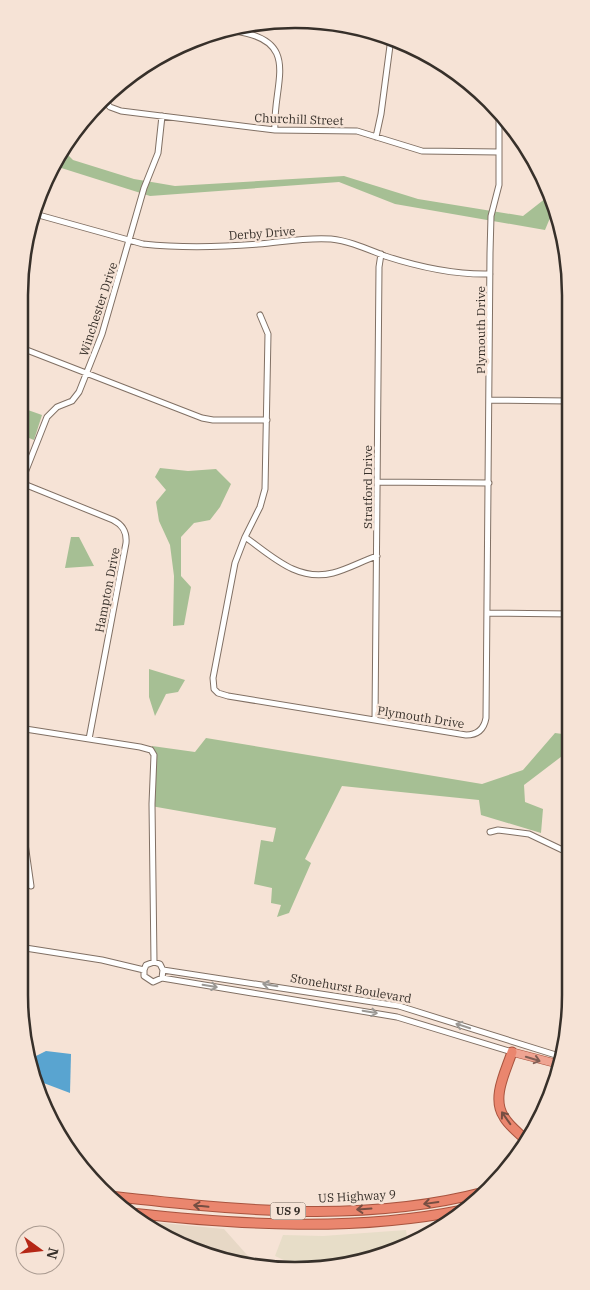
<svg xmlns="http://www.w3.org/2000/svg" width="590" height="1290" font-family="'IBM Plex Serif',serif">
<rect width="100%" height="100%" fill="#f6e3d6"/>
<path fill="#e7d8c6" d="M141 1221 224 1229 257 1266H241L157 1234Z"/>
<path fill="#e7ddc8" d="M406 1230 408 1244 349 1266H284L286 1261 275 1256 283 1235 323 1236Z"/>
<path fill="#a6bf94" d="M65 152 73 160 134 179 175 186 344 176 418 199 523 216 546 198 542 175 550 189 555 206 545 230 395 204 339 182 150 196 55 166Z
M19 400 25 409 42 415 34 440 19 434Z
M160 468 188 471 216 469 231 484 220 507 210 520 194 523 181 537V576L191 587 184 625 173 626 174 576 170 545 159 521 156 502 166 490 155 477Z
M71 537H79L94 566 65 568Z
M149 669 185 680 178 692 166 694 155 716 149 697Z
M555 733 570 735V750L524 785 525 802 543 809 541 833 481 815 479 800 342 786 305 859 311 863 289 913 277 917 281 905 271 903 272 888 254 884 261 840 273 842 276 828 151 806 152 746 195 752 206 738 482 784 523 770Z"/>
<path fill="#59a4d0" d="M46 1051 71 1054 70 1093 33 1079 31 1067 36 1056Z"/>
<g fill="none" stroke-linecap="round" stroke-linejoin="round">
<g stroke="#817064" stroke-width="7">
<path id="minor" d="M234 31C304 40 272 84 275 130
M102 98 110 107 121 111 275 130 357 131 422 151 499 152
M376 137 381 114 391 38
M35 214 143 244C181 248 221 247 258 244 282 242 307 237 331 239 350 241 367 249 385 256 419 267 454 275 490 274
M260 315 268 334 265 489 260 507 245 537 235 563 213 678 214 689 218 693 228 696 466 735C478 735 484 729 486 718L490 253 491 216 499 185V112
M19 347 202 418 213 420H267
M489 400 569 401
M19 482 113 520C123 525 127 532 126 543L89 739
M378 482 489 483
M19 488 47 417 57 407 72 401 79 392 102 334 144 188 158 153 162 116
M245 537C272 556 297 582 333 573 348 569 362 561 377 556
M488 613 570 614
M375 720 379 267 381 254
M19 728 140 747 151 750 154 755 152 804 154 962
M19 801 31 886
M490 832 498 830 529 834 571 854
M19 947 102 960 144 970
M163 970 399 1006 559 1056
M162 978 163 970 160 964 154 962 146 965 144 970V976L153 982 162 978 397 1017 512 1052"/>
</g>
<g stroke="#a8543f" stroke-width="9">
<path id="primary" d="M512 1052 558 1064"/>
</g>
<g stroke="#a8543f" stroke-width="11">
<path id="trunk" d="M512 1052C506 1071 491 1098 504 1117 509 1126 519 1133 526 1140
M110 1196C234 1210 363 1224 484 1192
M131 1213C240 1225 355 1232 463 1210"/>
</g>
<use href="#minor" stroke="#fff" stroke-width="5"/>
<use href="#primary" stroke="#efa492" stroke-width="8"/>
<use href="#trunk" stroke="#ea866e" stroke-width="9"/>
</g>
<defs><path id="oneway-shaft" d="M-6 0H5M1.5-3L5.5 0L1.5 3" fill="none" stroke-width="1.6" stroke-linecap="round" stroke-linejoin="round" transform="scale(1.25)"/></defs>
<g stroke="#9b9894">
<use href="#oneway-shaft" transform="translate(270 985) rotate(-171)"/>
<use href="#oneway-shaft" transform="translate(210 986) rotate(9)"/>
<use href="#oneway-shaft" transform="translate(370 1012) rotate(10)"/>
<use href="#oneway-shaft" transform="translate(463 1026) rotate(-162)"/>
</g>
<use stroke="#815e54" href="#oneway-shaft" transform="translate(533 1059) rotate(17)"/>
<g stroke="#764e42">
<use href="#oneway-shaft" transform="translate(506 1118) rotate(-125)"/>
<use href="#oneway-shaft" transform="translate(431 1203) rotate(172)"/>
<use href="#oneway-shaft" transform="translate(201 1206) rotate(-174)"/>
<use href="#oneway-shaft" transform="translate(364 1209) rotate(176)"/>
</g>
<g text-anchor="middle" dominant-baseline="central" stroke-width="5" stroke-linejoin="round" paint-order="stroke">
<rect fill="#f6e3d6" stroke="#70665e" stroke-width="1" x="270.5" y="1202.5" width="35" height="17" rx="4"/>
<g font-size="11" font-weight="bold" fill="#37302a">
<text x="288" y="1211">US 9</text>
</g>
<g font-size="12" fill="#37302a" stroke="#f6e3d6">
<text transform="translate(299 119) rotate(2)">Churchill Street</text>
<text transform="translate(262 233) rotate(-4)">Derby Drive</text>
<text transform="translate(98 309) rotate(-72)">Winchester Drive</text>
<text transform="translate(480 330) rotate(-90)">Plymouth Drive</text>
<text transform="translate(367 487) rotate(-90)">Stratford Drive</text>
<text transform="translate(107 590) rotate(-79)">Hampton Drive</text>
<text transform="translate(421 717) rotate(9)">Plymouth Drive</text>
<text transform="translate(351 988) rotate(10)">Stonehurst Boulevard</text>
<text transform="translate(357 1196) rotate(-3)">US Highway 9</text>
</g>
</g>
<path d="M0 0H590V1290H0ZM295 28H295A267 267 0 0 1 562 295V995A267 267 0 0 1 295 1262H295A267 267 0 0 1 28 995V295A267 267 0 0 1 295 28Z" fill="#f6e3d6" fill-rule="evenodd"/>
<path fill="none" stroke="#37302a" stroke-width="2.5" d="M295 28H295A267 267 0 0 1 562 295V995A267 267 0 0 1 295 1262H295A267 267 0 0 1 28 995V295A267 267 0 0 1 295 28Z"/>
<g transform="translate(40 1250) rotate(105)"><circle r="24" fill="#f6e3d6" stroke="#aa9b91"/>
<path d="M0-4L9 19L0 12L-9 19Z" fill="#b52716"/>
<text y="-8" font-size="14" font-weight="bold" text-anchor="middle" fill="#37302a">N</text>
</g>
</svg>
